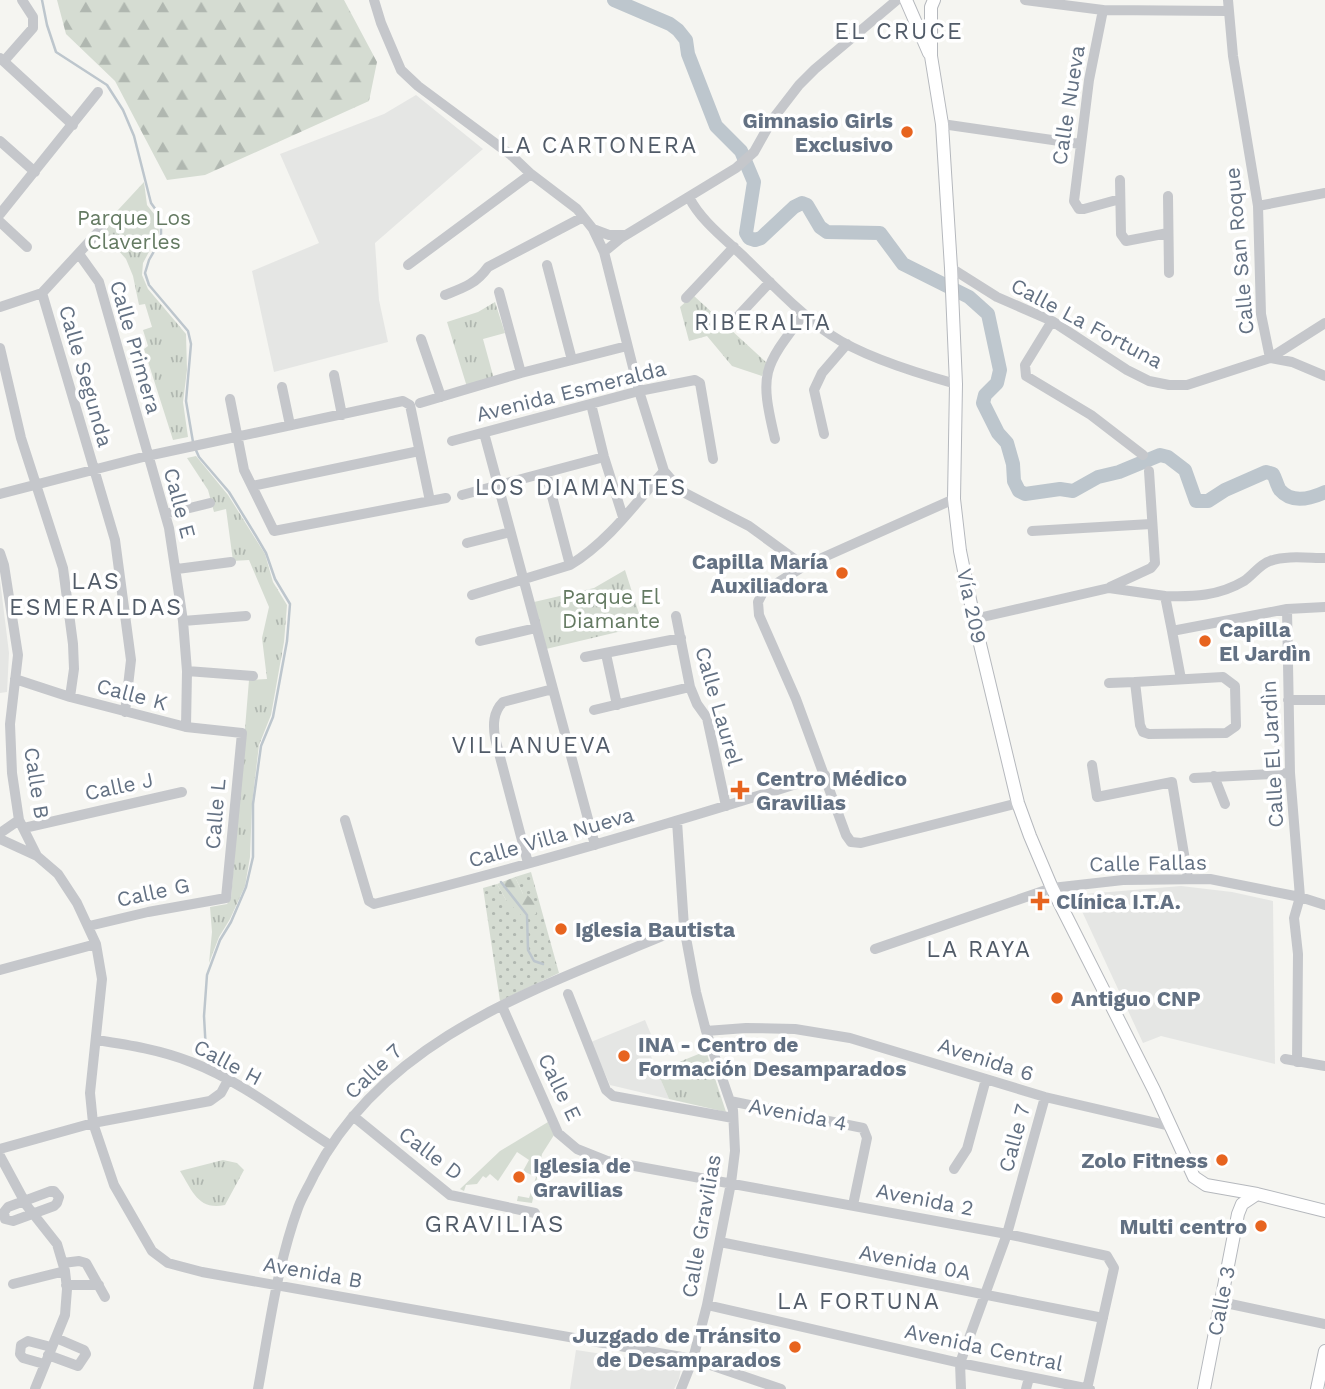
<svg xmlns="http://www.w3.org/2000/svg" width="1325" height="1389" font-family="'Work Sans',sans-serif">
<defs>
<pattern id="grass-dots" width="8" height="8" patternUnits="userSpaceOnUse" patternTransform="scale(1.75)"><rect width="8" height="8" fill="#d5dcd2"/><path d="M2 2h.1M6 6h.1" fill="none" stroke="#b0b7b0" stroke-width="1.8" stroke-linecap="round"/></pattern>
<pattern id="forest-firs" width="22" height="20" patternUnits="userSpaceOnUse" patternTransform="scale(1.75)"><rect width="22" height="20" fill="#d5dcd2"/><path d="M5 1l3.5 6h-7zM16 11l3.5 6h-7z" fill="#b0b7b0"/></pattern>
<pattern id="park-tufts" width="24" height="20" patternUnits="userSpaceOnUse" patternTransform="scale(1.75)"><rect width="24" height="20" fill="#d5dcd2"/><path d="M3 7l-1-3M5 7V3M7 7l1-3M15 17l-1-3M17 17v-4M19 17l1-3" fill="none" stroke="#b0b7b0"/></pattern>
</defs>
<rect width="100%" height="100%" fill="#f5f5f1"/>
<path fill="#e5e6e4" d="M416 95 483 149 375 243 379 300 388 342 274 372 252 271 319 243 280 154 384 114Z
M0 580 9 653 7 692 0 693Z
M1181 886 1232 892 1273 901 1275 1064 1161 1036 1143 1043 1080 907V898L1085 894Z
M645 1020 653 1039 645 1042 669 1099 610 1085 591 1042Z
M576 1350 675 1365 681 1369 679 1379 674 1389H570Z"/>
<path fill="url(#grass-dots)" d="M531 872 559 973 500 1001 483 888 497 884 506 900 523 894 515 877Z"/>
<path fill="url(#forest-firs)" d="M57 0H344L377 62 369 101 205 175 167 180 115 81 66 34Z
M515 877 523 894H526L537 904 536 914 526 920 506 900 497 884Z"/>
<path fill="url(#park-tufts)" d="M144 182 147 205 158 219 159 233 143 263 142 275 148 289 186 334 187 370 183 402 188 437 173 440 144 349 148 346 143 330 152 327 145 304 139 305 133 276 126 259 103 233 108 227 105 224Z
M693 295 767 363 762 376 732 366 707 336 689 341 680 307Z
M495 302 505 333 483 339 494 379 467 387 447 322 478 312Z
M196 456 228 495 265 554 273 582 287 605 284 642 271 715 259 745 252 804 250 857 245 886 230 919 219 937 209 963 212 932 210 907 227 904 231 898 249 680 267 679 262 638 269 607 249 560 233 561 226 509 214 512 208 490 187 458Z
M625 570 643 626 546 649 534 602 594 588Z
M706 1051 726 1112 669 1099 657 1071Z
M223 1160 237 1163 244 1170 225 1205C198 1211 192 1190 180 1171Z"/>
<path fill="#d5dcd2" d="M548 1122 554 1135 542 1154 532 1203 517 1201 518 1196 529 1198 536 1177 523 1171 529 1160 517 1152 498 1181 490 1174 486 1178 483 1176 477 1184 466 1185 464 1191 460 1189 500 1151Z"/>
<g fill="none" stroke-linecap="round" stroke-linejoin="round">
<path stroke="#bdc6cd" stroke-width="2.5" d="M42 0 47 25 56 52 107 85 123 110 134 136 151 203 161 217V239L149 260 145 273 149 285 188 331 191 344 186 401 193 442
M195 448 199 457 229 492 256 536 266 553 275 579 290 604 287 641 273 717 261 746 253 804V857L246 887 231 922 220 940 207 975 204 1016 206 1052
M501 882 527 915 528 950 534 961 543 964"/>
<path stroke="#bdc6cd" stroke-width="14" d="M614 0 670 24 678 30 686 40 688 54 716 126 741 151 754 182 746 233 749 238 755 240 761 238 794 207 802 203 807 205 820 227 827 232 880 233 903 264 969 297 988 314 1000 370 997 383 985 395 983 403 998 433 1007 443 1013 464 1014 481 1019 491 1025 494 1060 489 1073 491 1098 477 1119 472 1160 455 1168 457 1185 470 1196 501H1208L1225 490 1266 472 1273 474C1276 479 1277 486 1280 490 1292 504 1312 498 1325 492"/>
<g stroke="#b5b8bd" stroke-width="14">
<path id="major" d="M906 0 929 53
M934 0 931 7V56L942 124 951 268 956 384 954 499 960 551 974 619 1018 803 1030 836 1052 888 1154 1090 1194 1177 1206 1185 1257 1194 1325 1211
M1204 1389 1238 1214 1242 1204 1257 1194
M1317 1389 1325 1351"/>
</g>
<path stroke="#c5c7cb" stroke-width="10" d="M374 0 381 23 401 70 418 86 511 155 531 174 577 209 593 229 604 252 639 391 664 471 681 491 749 526 804 566
M1025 0 1103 10 1227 11
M1228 0 1233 56 1258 206 1261 314 1270 358 1292 362 1325 376
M1103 10 1089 80 1074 201 1079 209H1084L1120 199
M0 58 73 125
M4 61 33 28V17L22 0
M942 124 1080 144
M0 141 35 172
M1120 180 1121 234 1126 241 1168 233
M1168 196 1169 273
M689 197C700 220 725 239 743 256 771 283 799 313 831 335 862 356 920 374 956 384
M1258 206 1325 193
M0 214 98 92
M0 222 27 247
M593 229 609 235H626
M604 252 621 238 736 168 754 152 772 120 799 85 815 69 897 0
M79 254 99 282 169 528 183 621 187 671 186 727
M408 265 531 174
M547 265 572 360
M951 268 997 297 1052 321 1127 370 1149 381 1169 385H1187L1270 358 1325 323
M499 292 521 373
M42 293 115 540 131 660 125 712
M445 295C463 288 476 284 488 267L583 217
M686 298 734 247
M0 307 42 293 101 229
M1052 321 1025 365 1026 376 1091 415 1143 455
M729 326 770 282
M421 339 441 397
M0 348 21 438 63 568 73 644 74 669 70 697
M334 375 342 415
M282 387 290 425
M230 399 244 470 274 531 446 498
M420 403 521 373 627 346
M591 404 604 457 623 517
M484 433 595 845
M824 434 814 390 822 373 847 344
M775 439C759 372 763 368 804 314
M452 441 639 391 695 380 700 383 713 459
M546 473 570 565
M252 486 419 451
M0 494 147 456 403 401 410 405 430 501
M462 495 604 457
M954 499 804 566 763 592 758 602 759 615 796 699 846 835 851 842 861 843 1018 803
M165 514 210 503
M1032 531 1151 524
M467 543 510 532
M0 553 4 565 18 655 10 724 12 773 19 820 37 856 58 874 77 903 96 944 102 979 90 1093 93 1123 114 1185 152 1251 168 1263 202 1272 693 1359 781 1389
M177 569 231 562
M1110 587 1151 568 1155 563 1149 471
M472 595 570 565C608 542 635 504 664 471
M1165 596C1193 597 1219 596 1244 581 1253 575 1260 564 1270 561 1286 555 1308 558 1325 558
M1287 609 1290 773 1300 897 1294 918 1298 954 1297 1062
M676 616 690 687 697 704 707 718 726 806
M974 619 1109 588 1165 596 1172 631 1287 609 1325 607
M183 621 246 616
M1172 631 1181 679
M480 641 536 628
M606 654 617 705
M585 657 681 638
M187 671 253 676
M1223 677 1235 686 1236 726 1226 733 1149 734 1143 732 1140 725 1135 682Z
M15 679 70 697 186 727 242 733 226 898 148 912 89 926
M1109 683 1135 682
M1288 700H1325
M594 710 690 687
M1092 765 1097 797 1172 782 1188 878
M1214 776 1225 804
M1194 778 1290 773
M345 820 369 901 374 904C526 867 676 822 825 775
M677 821 684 927 696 992 706 1031 733 1110 735 1151 731 1183 707 1305 693 1359 681 1389
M24 828 182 792
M0 833 19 820
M0 839 37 856
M528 863 495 738C493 725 493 712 503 702L553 689
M875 949 1052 888 1123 880 1210 879 1300 897 1325 905
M0 970 96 944
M568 994 606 1090 613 1096 733 1118
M502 1006 558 1133 577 1149 607 1161 1007 1234 1107 1256 1114 1268 1087 1389
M706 1031 746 1028 795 1029 850 1038 1045 1097 1170 1126
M97 1040C129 1045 161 1050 191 1062 241 1081 286 1117 330 1145
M1285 1059 1325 1066
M730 1101 863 1128 867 1138 853 1205
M353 1116 450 1195 535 1213
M0 1149 93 1123 210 1101 221 1093 228 1080
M0 1156 27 1206 57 1244 65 1271 67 1289 65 1315 35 1389
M954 1169 967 1149 986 1079
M51 1191H54L59 1197 57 1203 54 1206 13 1221 5 1219 4 1212 8 1207Z
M720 1242 1103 1318
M63 1263 79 1261 86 1263 105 1297
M13 1284 65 1271
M66 1285H99
M1221 1302 1325 1324
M707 1305 960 1363 1090 1389
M48 1355 78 1366 86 1354 84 1350 56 1338
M44 1364 23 1358 20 1354 21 1345 28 1341 51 1347
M258 1389C269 1329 277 1266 298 1208 302 1197 309 1186 314 1175 387 1033 546 986 684 927
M961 1389 960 1363 1007 1234 1045 1097
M1026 1389 1029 1378"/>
<use href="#major" stroke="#fff" stroke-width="12"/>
</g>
<g fill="#e7641f" stroke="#fff" stroke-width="2.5">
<circle cx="907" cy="132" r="7"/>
<circle cx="842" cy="573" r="7"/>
<circle cx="1205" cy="641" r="7"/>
<path d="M736.5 779.5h7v7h7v7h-7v7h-7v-7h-7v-7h7z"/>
<path d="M1036.5 890.5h7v7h7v7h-7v7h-7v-7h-7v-7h7z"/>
<circle cx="561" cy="929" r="7"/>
<circle cx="1057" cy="998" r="7"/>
<circle cx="624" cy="1056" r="7"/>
<circle cx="1222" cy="1160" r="7"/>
<circle cx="519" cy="1177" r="7"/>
<circle cx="1261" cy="1226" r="7"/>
<circle cx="795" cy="1347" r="7"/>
</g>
<g text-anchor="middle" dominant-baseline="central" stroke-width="7" stroke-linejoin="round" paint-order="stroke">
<g font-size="21" fill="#637183" stroke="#fff">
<text transform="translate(1068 105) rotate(-81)">Calle Nueva</text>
<text transform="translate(1239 251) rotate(-95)">Calle San Roque</text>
<text transform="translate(1087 323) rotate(28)">Calle La Fortuna</text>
<text transform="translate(136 347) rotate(74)">Calle Primera</text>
<text transform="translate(86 376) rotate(74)">Calle Segunda</text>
<text transform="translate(571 391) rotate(-14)">Avenida Esmeralda</text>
<text transform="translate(180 503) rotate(75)">Calle E</text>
<text transform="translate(972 606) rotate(78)">Vía 209</text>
<text transform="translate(132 694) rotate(15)">Calle K</text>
<text transform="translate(719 706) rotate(74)">Calle Laurel</text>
<text transform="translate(1272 754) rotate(-93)">Calle El Jardìn</text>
<text transform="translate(37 783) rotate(81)">Calle B</text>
<text transform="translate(119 786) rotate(-12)">Calle J</text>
<text transform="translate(215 814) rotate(-85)">Calle L</text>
<text transform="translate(551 837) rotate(-16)">Calle Villa Nueva</text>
<text transform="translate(1148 863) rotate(-1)">Calle Fallas</text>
<text transform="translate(153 892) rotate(-12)">Calle G</text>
<text transform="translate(986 1059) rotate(18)">Avenida 6</text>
<text transform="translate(228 1062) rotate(28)">Calle H</text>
<text transform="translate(373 1071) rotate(-43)">Calle 7</text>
<text transform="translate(560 1087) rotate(64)">Calle E</text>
<text transform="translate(798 1114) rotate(11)">Avenida 4</text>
<text transform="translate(1014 1138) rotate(-75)">Calle 7</text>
<text transform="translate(431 1153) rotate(37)">Calle D</text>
<text transform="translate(925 1199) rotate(11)">Avenida 2</text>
<text transform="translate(701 1226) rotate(-80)">Calle Gravilias</text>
<text transform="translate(915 1262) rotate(11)">Avenida 0A</text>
<text transform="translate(313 1272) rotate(10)">Avenida B</text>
<text transform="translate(1221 1301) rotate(-79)">Calle 3</text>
<text transform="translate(984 1347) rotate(12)">Avenida Central</text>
</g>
<g font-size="21" font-weight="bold" fill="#637183" stroke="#fff" text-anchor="start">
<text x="893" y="120" text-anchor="end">Gimnasio Girls<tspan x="893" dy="24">Exclusivo</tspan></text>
<text x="828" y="561" text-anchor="end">Capilla María<tspan x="828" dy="24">Auxiliadora</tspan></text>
<text x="1219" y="629">Capilla<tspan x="1219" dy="24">El Jardìn</tspan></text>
<text x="756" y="778">Centro Médico<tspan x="756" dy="24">Gravilias</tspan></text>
<text x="1056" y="901">Clínica I.T.A.</text>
<text x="575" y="929">Iglesia Bautista</text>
<text x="1071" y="998">Antiguo CNP</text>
<text x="638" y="1044">INA - Centro de<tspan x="638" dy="24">Formación Desamparados</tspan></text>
<text x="1208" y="1160" text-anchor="end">Zolo Fitness</text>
<text x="533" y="1165">Iglesia de<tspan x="533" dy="24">Gravilias</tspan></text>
<text x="1247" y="1226" text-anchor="end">Multi centro</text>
<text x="781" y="1335" text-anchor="end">Juzgado de Tránsito<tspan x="781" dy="24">de Desamparados</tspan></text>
</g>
<g font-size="21" fill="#647a62" stroke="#fff">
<text x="134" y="217">Parque Los<tspan x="134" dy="24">Claverles</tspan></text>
<text x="611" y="596">Parque El<tspan x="611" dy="24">Diamante</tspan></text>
</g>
<g font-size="23" letter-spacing="2" fill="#515b68" stroke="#fff">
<text x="899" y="31">EL CRUCE</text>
<text x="599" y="145">LA CARTONERA</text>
<text x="763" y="322">RIBERALTA</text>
<text x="581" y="487">LOS DIAMANTES</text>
<text x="96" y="581">LAS<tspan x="96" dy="26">ESMERALDAS</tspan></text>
<text x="532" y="745">VILLANUEVA</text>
<text x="979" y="949">LA RAYA</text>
<text x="859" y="1301">LA FORTUNA</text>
</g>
<g font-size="24" letter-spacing="2" fill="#515b68" stroke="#fff">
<text x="495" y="1224">GRAVILIAS</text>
</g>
</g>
</svg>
